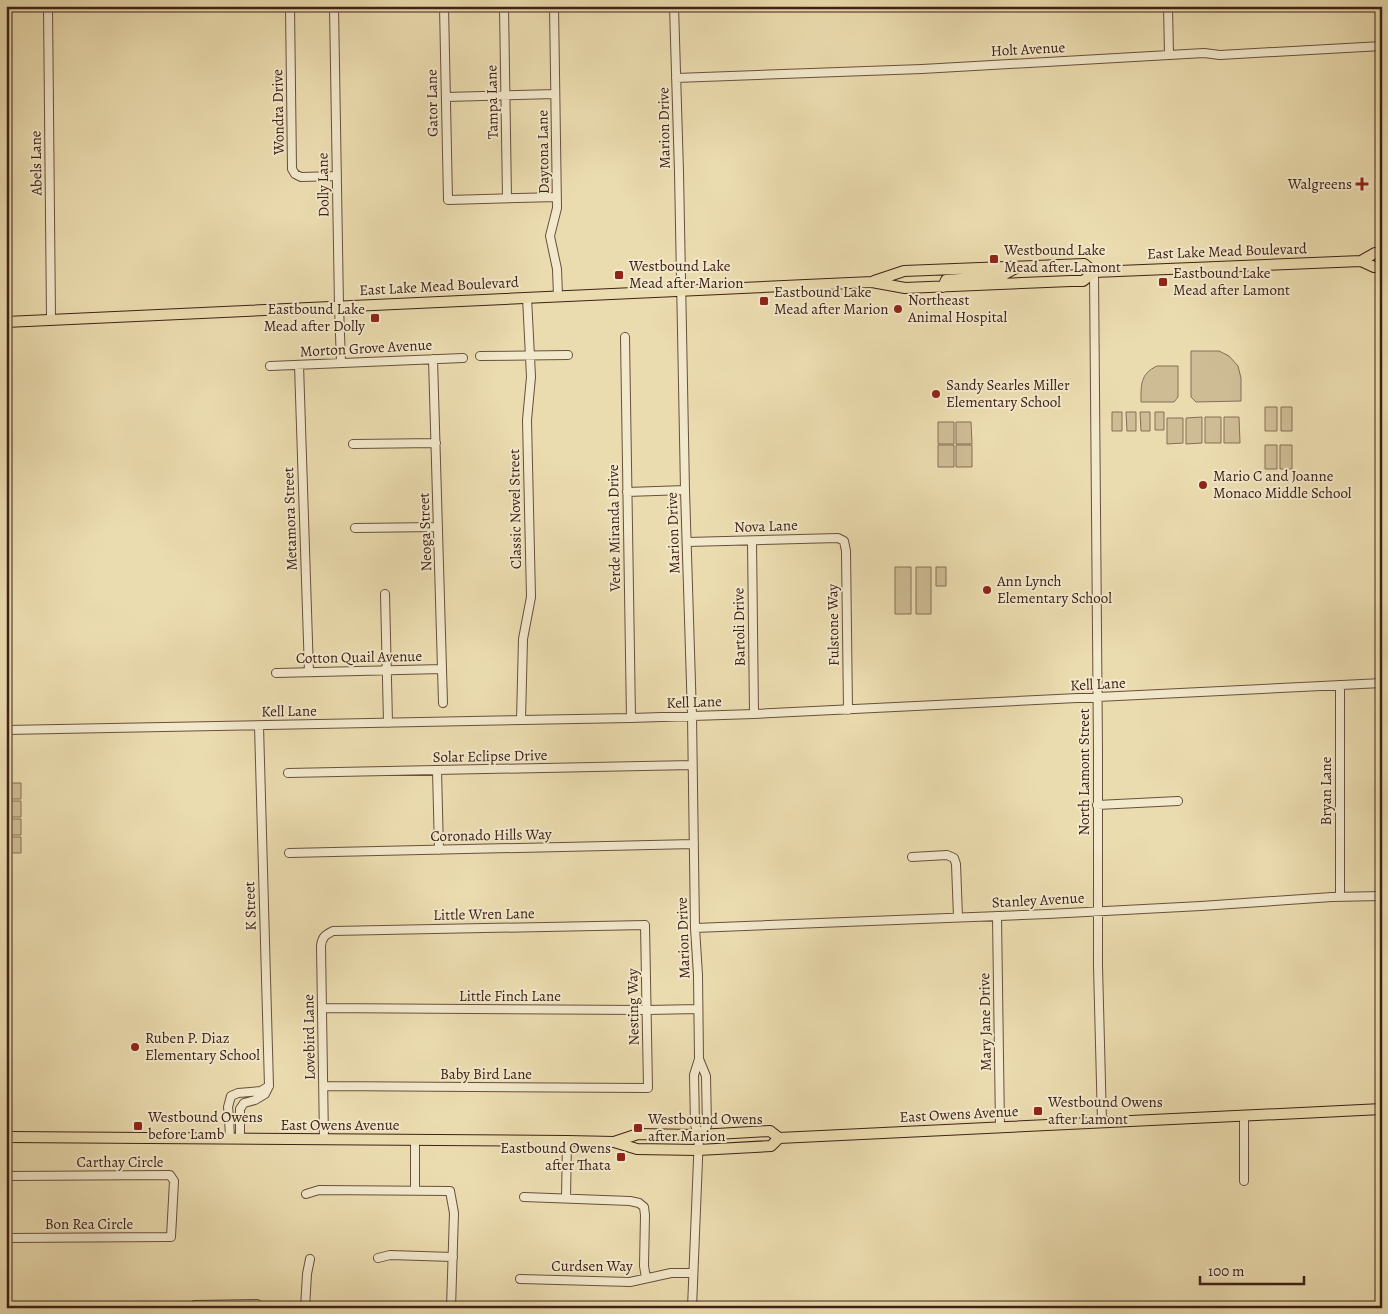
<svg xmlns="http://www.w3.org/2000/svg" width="1388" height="1314" font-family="Alegreya,serif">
<rect width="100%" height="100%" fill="#ebdcaf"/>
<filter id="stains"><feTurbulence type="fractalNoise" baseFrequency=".004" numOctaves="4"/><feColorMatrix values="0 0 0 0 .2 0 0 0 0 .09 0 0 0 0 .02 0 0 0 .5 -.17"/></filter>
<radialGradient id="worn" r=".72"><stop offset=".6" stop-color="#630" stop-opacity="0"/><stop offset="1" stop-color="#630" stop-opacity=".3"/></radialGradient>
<path fill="#cebc95" stroke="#866e56" d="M1191 351H1219L1229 356 1238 366 1241 378V401L1196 402 1191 397Z
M1157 366H1178V397L1174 402H1141C1141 385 1140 374 1157 366Z
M1265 407H1277V431H1265Z
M1281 407H1292V431H1281Z
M1112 412H1122V431H1112Z
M1126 412H1136V431H1127Z
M1140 412H1150V431H1141Z
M1155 412H1164V430H1155Z
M1202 417V443L1186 444V418Z
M1205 417H1221V443H1205Z
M1224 417H1239L1240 443H1224Z
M1167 418H1183V443L1167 444Z
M938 422H954V444H938Z
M956 422H971L972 444H956Z
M938 445H954V467H938Z
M956 445H972V467H956Z
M1265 445H1277V469H1265Z
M1280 445H1292V469H1280Z
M895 567H911V614H895Z
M916 567H931V614H916Z
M936 567H946V586H936Z
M6 783H21V799H6Z
M6 801H21V817H6Z
M6 819H21V835H6Z
M6 837H21V853H6Z"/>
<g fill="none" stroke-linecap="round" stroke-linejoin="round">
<g stroke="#69503d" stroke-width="10">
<path id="minor" d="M48 6 51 319
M290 6 292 169 295 174 301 177 337 176
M334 6 339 306 341 363
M444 6 448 200 557 197
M504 6 507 198
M554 6 557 208 550 236 557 269 558 296
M674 6 679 172 685 490 692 716 695 928 698 975 699 1059 694 1075 695 1125 699 1135 692 1308
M1168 6 1169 55
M676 78 922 69 1169 55 1204 53 1220 55 1382 46
M446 97 555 94
M1094 272 1098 751V966L1102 1122
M625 337 631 718
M480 356 568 355
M433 359 443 703
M299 365 309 672
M270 366 463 358
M353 444 436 443
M627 492 685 490
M355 528 438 527
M752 541 754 714
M687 542 838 538 844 541 846 551 848 710
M385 594 388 723
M276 673 442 669
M521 720 523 639 531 597 527 420 531 377 527 297
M6 730 631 718 754 714 1382 683
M437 770 439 850
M288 773 692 765
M1097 805 1178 801
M289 853 694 844
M912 857 947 855 954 858 956 864 958 917
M1340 897V685
M997 916 1000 1127
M695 928 1048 914 1201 906 1332 897 1382 896
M322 1008 647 1010 698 1009
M699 1059 706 1076 707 1126 699 1135
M324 1086 648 1088 645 925 333 931C325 935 322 937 321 946L324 1140
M1244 1115V1181
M230 1139 229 1117 228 1107 231 1096 238 1093 261 1091 269 1086
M240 1139V1109L244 1103 255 1100 265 1094 269 1086 259 726
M415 1140V1190
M6 1176 170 1175 174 1181 171 1237 6 1238
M306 1194 319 1190 450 1191 454 1213 451 1308
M524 1197 630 1201 639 1203 644 1207 645 1215 644 1266 646 1278
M566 1198 567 1141
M378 1258 390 1255 453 1257
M520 1279 630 1282 671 1273H693
M194 1308 195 1305 257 1304
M305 1308 307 1274 310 1259"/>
</g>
<g stroke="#3e2117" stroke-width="12">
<path id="major" d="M1361 261 1375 253H1382
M874 281 904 271 1084 264 1094 272
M943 287 946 280 1001 276 1016 268
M6 322 872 282 905 288 1071 281H1083L1094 272 1361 261 1374 267 1382 266
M6 1137 567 1141 614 1142 637 1149 698 1150 771 1146 779 1138
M614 1142 638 1134 699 1135 770 1131 779 1138 1382 1109"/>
</g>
<use href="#minor" stroke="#f2e8cb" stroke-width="8"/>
<use href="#major" stroke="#ebdcaf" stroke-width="10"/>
</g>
<g fill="#8f2418" stroke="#f2e8cb" stroke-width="2">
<path d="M1359.5 176.5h5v5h5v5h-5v5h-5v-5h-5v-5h5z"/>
<rect x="989" y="254" width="10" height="10" rx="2.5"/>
<rect x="614" y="270" width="10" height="10" rx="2.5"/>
<rect x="1158" y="277" width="10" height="10" rx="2.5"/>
<rect x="759" y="296" width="10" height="10" rx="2.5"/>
<circle cx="898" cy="309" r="5"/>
<rect x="370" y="313" width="10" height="10" rx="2.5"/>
<circle cx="936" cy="394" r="5"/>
<circle cx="1203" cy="485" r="5"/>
<circle cx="987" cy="590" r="5"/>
<circle cx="135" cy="1047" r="5"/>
<rect x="1033" y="1106" width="10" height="10" rx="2.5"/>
<rect x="133" y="1121" width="10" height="10" rx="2.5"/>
<rect x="633" y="1123" width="10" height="10" rx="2.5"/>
<rect x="616" y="1152" width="10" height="10" rx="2.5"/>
</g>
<g text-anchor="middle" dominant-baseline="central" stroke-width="4" stroke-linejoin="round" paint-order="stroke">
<g font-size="15" fill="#3e2117" stroke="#f2e8cb">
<text transform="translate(1028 49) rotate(-3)">Holt Avenue</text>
<text transform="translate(492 102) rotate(-91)">Tampa Lane</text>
<text transform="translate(432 103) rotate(-91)">Gator Lane</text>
<text transform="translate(278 112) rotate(-91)">Wondra Drive</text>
<text transform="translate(664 128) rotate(-91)">Marion Drive</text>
<text transform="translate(543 152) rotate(-91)">Daytona Lane</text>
<text transform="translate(36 163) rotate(-91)">Abels Lane</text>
<text transform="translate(323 185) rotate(-91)">Dolly Lane</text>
<text transform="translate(1227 251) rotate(-2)">East Lake Mead Boulevard</text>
<text transform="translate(439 286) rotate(-3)">East Lake Mead Boulevard</text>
<text transform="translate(366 348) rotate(-3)">Morton Grove Avenue</text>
<text transform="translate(515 509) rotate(-91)">Classic Novel Street</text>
<text transform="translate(290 519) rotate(-92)">Metamora Street</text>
<text transform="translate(766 526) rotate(-2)">Nova Lane</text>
<text transform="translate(614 528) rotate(-91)">Verde Miranda Drive</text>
<text transform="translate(425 532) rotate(-92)">Neoga Street</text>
<text transform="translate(673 533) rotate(-92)">Marion Drive</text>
<text transform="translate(833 625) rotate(-91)">Fulstone Way</text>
<text transform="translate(739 627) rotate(-91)">Bartoli Drive</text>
<text transform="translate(359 657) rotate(-1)">Cotton Quail Avenue</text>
<text transform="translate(1098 684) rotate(-3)">Kell Lane</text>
<text transform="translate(694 702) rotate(-2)">Kell Lane</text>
<text transform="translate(289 711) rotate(-1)">Kell Lane</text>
<text transform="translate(490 756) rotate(-1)">Solar Eclipse Drive</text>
<text transform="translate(1084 772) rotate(-90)">North Lamont Street</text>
<text transform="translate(1326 791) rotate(-90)">Bryan Lane</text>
<text transform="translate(491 835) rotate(-1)">Coronado Hills Way</text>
<text transform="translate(1038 900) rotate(-3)">Stanley Avenue</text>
<text transform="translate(250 906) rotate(-92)">K Street</text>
<text transform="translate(484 914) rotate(-1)">Little Wren Lane</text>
<text transform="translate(683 938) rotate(-92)">Marion Drive</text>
<text x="510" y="996">Little Finch Lane</text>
<text transform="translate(633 1007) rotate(-91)">Nesting Way</text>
<text transform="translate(985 1022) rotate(-91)">Mary Jane Drive</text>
<text transform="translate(309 1037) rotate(-91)">Lovebird Lane</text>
<text x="486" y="1074">Baby Bird Lane</text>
<text transform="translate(959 1114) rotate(-3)">East Owens Avenue</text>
<text x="340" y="1125">East Owens Avenue</text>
<text x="120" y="1162">Carthay Circle</text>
<text x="89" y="1224">Bon Rea Circle</text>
<text x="592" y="1266">Curdsen Way</text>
</g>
<g font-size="15" fill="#3e2117" stroke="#f2e8cb" text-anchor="start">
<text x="1352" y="184" text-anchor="end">Walgreens</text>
<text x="1004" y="250">Westbound Lake<tspan x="1004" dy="17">Mead after Lamont</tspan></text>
<text x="629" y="266">Westbound Lake<tspan x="629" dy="17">Mead after Marion</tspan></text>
<text x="1173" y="273">Eastbound Lake<tspan x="1173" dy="17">Mead after Lamont</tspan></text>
<text x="774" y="292">Eastbound Lake<tspan x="774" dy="17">Mead after Marion</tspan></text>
<text x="908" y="300">Northeast<tspan x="908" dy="17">Animal Hospital</tspan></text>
<text x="365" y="309" text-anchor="end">Eastbound Lake<tspan x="365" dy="17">Mead after Dolly</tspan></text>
<text x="946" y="385">Sandy Searles Miller<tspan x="946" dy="17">Elementary School</tspan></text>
<text x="1213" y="476">Mario C and Joanne<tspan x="1213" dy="17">Monaco Middle School</tspan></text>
<text x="997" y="581">Ann Lynch<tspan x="997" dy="17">Elementary School</tspan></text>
<text x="145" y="1038">Ruben P. Diaz<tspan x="145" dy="17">Elementary School</tspan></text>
<text x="1048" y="1102">Westbound Owens<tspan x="1048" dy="17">after Lamont</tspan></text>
<text x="148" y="1117">Westbound Owens<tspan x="148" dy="17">before Lamb</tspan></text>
<text x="648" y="1119">Westbound Owens<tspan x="648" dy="17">after Marion</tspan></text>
<text x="611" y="1148" text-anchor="end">Eastbound Owens<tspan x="611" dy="17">after Thata</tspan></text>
</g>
</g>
<rect width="1388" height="1314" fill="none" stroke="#ebdcaf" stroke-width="25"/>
<rect x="8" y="8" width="1373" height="1299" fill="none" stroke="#3e2117" stroke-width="2.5"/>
<rect x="12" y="12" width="1363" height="1289" fill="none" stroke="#3e2117"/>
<path d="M1200 1276v8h104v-8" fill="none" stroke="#3e2117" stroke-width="2.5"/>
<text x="1208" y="1276" font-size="15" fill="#3e2117" stroke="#f2e8cb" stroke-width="4" paint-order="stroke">100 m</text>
<rect width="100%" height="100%" filter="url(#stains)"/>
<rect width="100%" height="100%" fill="url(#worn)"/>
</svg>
